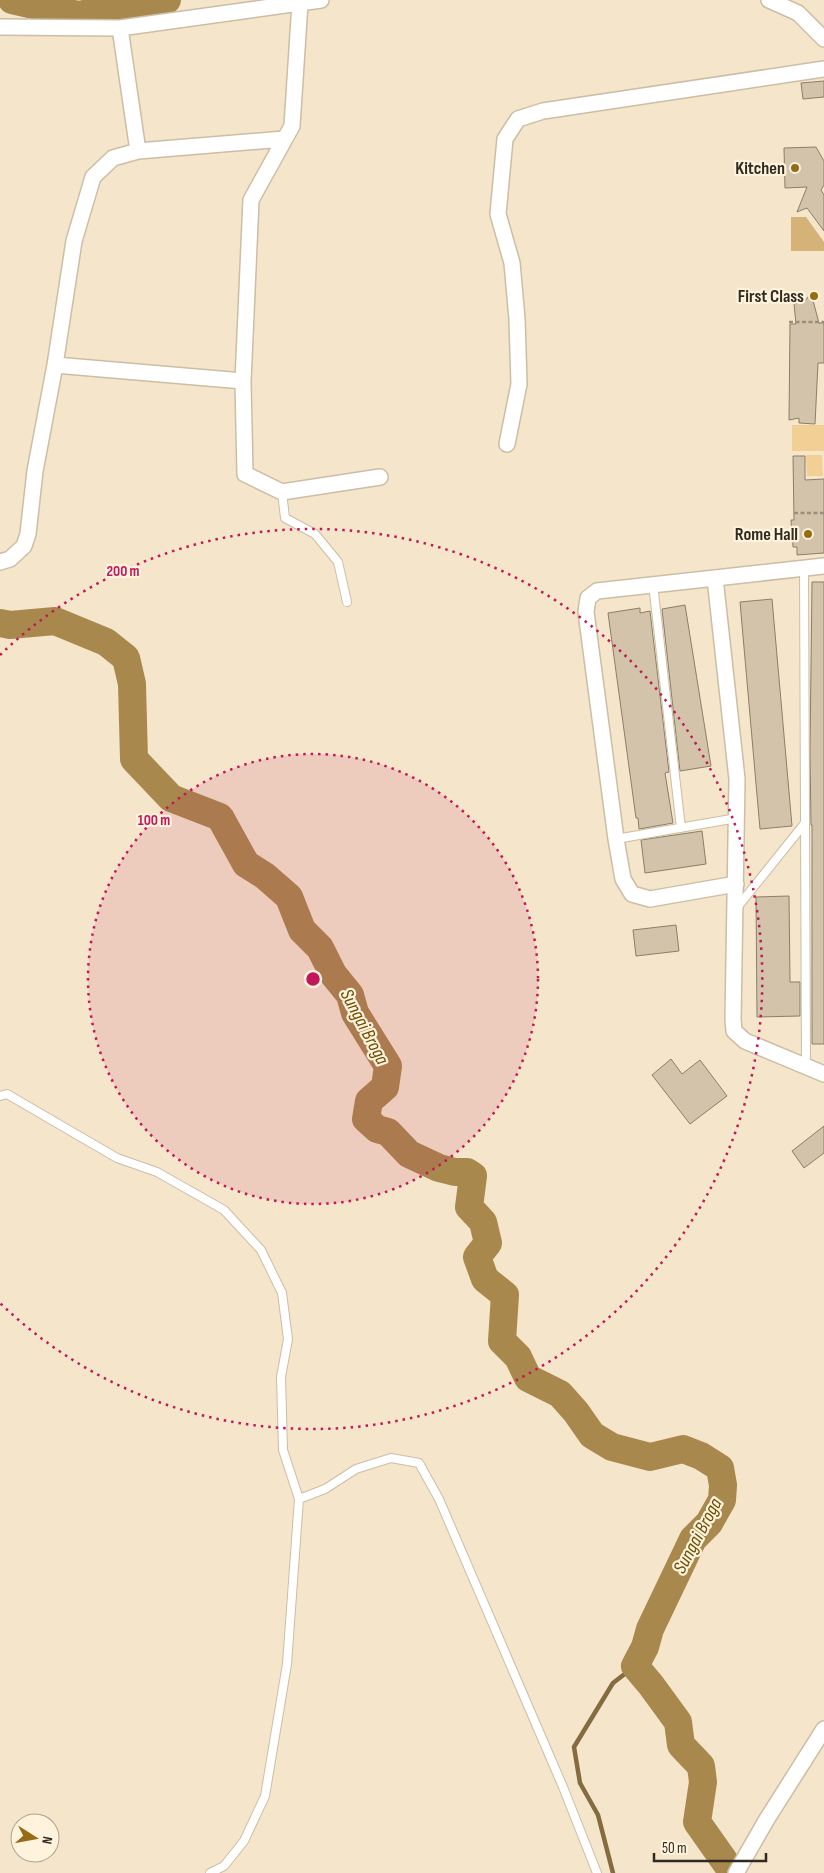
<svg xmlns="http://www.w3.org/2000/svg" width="824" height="1873" font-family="'Sofia Sans Condensed',sans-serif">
<rect width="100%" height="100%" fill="#f4e5cb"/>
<path fill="#f2d095" d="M792 425H824V451H792Z
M806 455H822L823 476H807Z"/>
<path fill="#d5b378" d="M791 217H806L824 242V251H791Z"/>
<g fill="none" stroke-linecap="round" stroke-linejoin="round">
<path stroke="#846c40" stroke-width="4.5" d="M613 1873 598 1815 580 1783 574 1747 613 1683 635 1666"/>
<path stroke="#a8884d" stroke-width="28" d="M12 0 78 15 167 0
M0 623 10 625 55 621 106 642 126 658 132 684 134 759 171 798 220 817 246 864 265 876 289 897 302 930 320 948 333 974 350 995 355 1013 388 1066 385 1087 369 1101 366 1119 377 1129 388 1132 409 1154 439 1168 455 1172H467L473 1176 469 1207 483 1222 488 1243 477 1257 485 1279 505 1295 502 1341 518 1357 528 1378 560 1394 576 1412 592 1435 612 1447 650 1457 683 1449 701 1456 720 1468 723 1485 722 1500 709 1523 693 1539 650 1629 645 1647 635 1666 651 1685 678 1722 681 1745 701 1766 703 1782 697 1822 728 1866"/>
</g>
<path fill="#d2c3aa" stroke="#8c7f67" d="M824 81V97L803 99 801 83Z
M816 147 824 161V185L821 190 824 195V231L807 208 797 212 807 187 785 188 784 148Z
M811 293 819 323H824V363H818L815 424 799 423V418L789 420 790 324H796L794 304 805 301Z
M793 456H805V480L824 479V553L797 555V547H793L791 520H794Z
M812 582H824V1044H812V825H811L810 751Z
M772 599 792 826 760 829 740 602Z
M685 605 711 766 680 771 662 609Z
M640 608V613L650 611 669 772 665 773 673 823 639 829 638 818H636L608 613Z
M702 831 706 864 645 873 641 840Z
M789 896 790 982H800V1016L757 1017 756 897Z
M676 925 679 951 636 956 633 930Z
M671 1059 682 1074 700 1060 727 1096 690 1124 652 1075Z
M824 1126V1153L804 1168 792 1151Z"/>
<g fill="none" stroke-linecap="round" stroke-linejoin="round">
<g stroke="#ccbea5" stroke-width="10">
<path id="service" d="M282 492 285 518 315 534 338 562 347 602
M804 568 806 1066
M653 584 681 828
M616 839 737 818
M736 909 805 823
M0 1096 7 1094 117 1158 157 1172 224 1210 261 1250 282 1293 288 1339 281 1377 283 1450 299 1499 287 1664 265 1796 244 1841 224 1866 210 1873
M299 1499 325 1489 356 1469 391 1458 419 1463 439 1499 563 1787 597 1873"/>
</g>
<g stroke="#ccbea5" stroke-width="18">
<path id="minor" d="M769 0 798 13 824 39
M300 3 292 126 251 200 243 381 245 474 282 492 380 477
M0 27 120 28 321 0
M120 28 138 151
M55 365 243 381
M507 444 519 384 517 319 512 263 498 214 505 139 518 119 543 111 824 69
M0 562 10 559 24 546 28 534 35 471 55 365 74 241 93 177 113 158 138 151 284 139
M715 578 737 779 733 1020 734 1031 745 1041 824 1074
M736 884 650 899 632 894 623 879 616 839 586 612 588 598 597 591 824 566
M736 1873 767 1819 824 1729"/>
</g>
<path stroke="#9a8f7d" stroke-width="2.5" stroke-dasharray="4 2.5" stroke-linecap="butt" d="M789 322H824
M794 513H824"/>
<use href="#service" stroke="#fff" stroke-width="8"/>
<use href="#minor" stroke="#fff" stroke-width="15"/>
</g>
<circle cx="313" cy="979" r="225" fill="#c2185b" fill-opacity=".12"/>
<g fill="none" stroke="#c2185b" stroke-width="2.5" stroke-dasharray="2.5 5">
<circle cx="313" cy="979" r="225"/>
<path d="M0 655A450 450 0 1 1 0 1303"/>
</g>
<g fill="#946c16" stroke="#fff3de" stroke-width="2">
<circle cx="795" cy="168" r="5"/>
<circle cx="814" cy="296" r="5"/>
<circle cx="808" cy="534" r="5"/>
</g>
<g text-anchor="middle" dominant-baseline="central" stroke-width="4.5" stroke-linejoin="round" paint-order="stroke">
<g font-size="18" font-weight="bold" fill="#302b21" stroke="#fff3de" text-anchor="end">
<text x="785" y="168">Kitchen</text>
<text x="804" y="296">First Class</text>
<text x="798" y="534">Rome Hall</text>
</g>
<g font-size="19" font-style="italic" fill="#6d4d00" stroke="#fff3de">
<text transform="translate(364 1027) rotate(62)">Sungai Broga</text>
<text transform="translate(698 1536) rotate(-62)">Sungai Broga</text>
</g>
</g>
<circle cx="313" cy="979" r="8" fill="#c2185b" stroke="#fff3de" stroke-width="2.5"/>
<g font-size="15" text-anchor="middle" font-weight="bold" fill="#c2185b" stroke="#fff3de" stroke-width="4.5" stroke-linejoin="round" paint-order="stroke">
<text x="123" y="576">200 m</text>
<text x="154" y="825">100 m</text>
</g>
<g transform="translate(35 1838) rotate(101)"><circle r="24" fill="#fff3de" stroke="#aca392"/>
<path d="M0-4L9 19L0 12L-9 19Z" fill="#946c16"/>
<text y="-8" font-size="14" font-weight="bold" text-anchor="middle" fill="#302b21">N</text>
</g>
<path d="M654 1853v8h112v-8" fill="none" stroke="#302b21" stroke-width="2.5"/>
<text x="662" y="1853" font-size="15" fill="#302b21" stroke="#fff3de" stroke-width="4" paint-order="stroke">50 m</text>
</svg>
